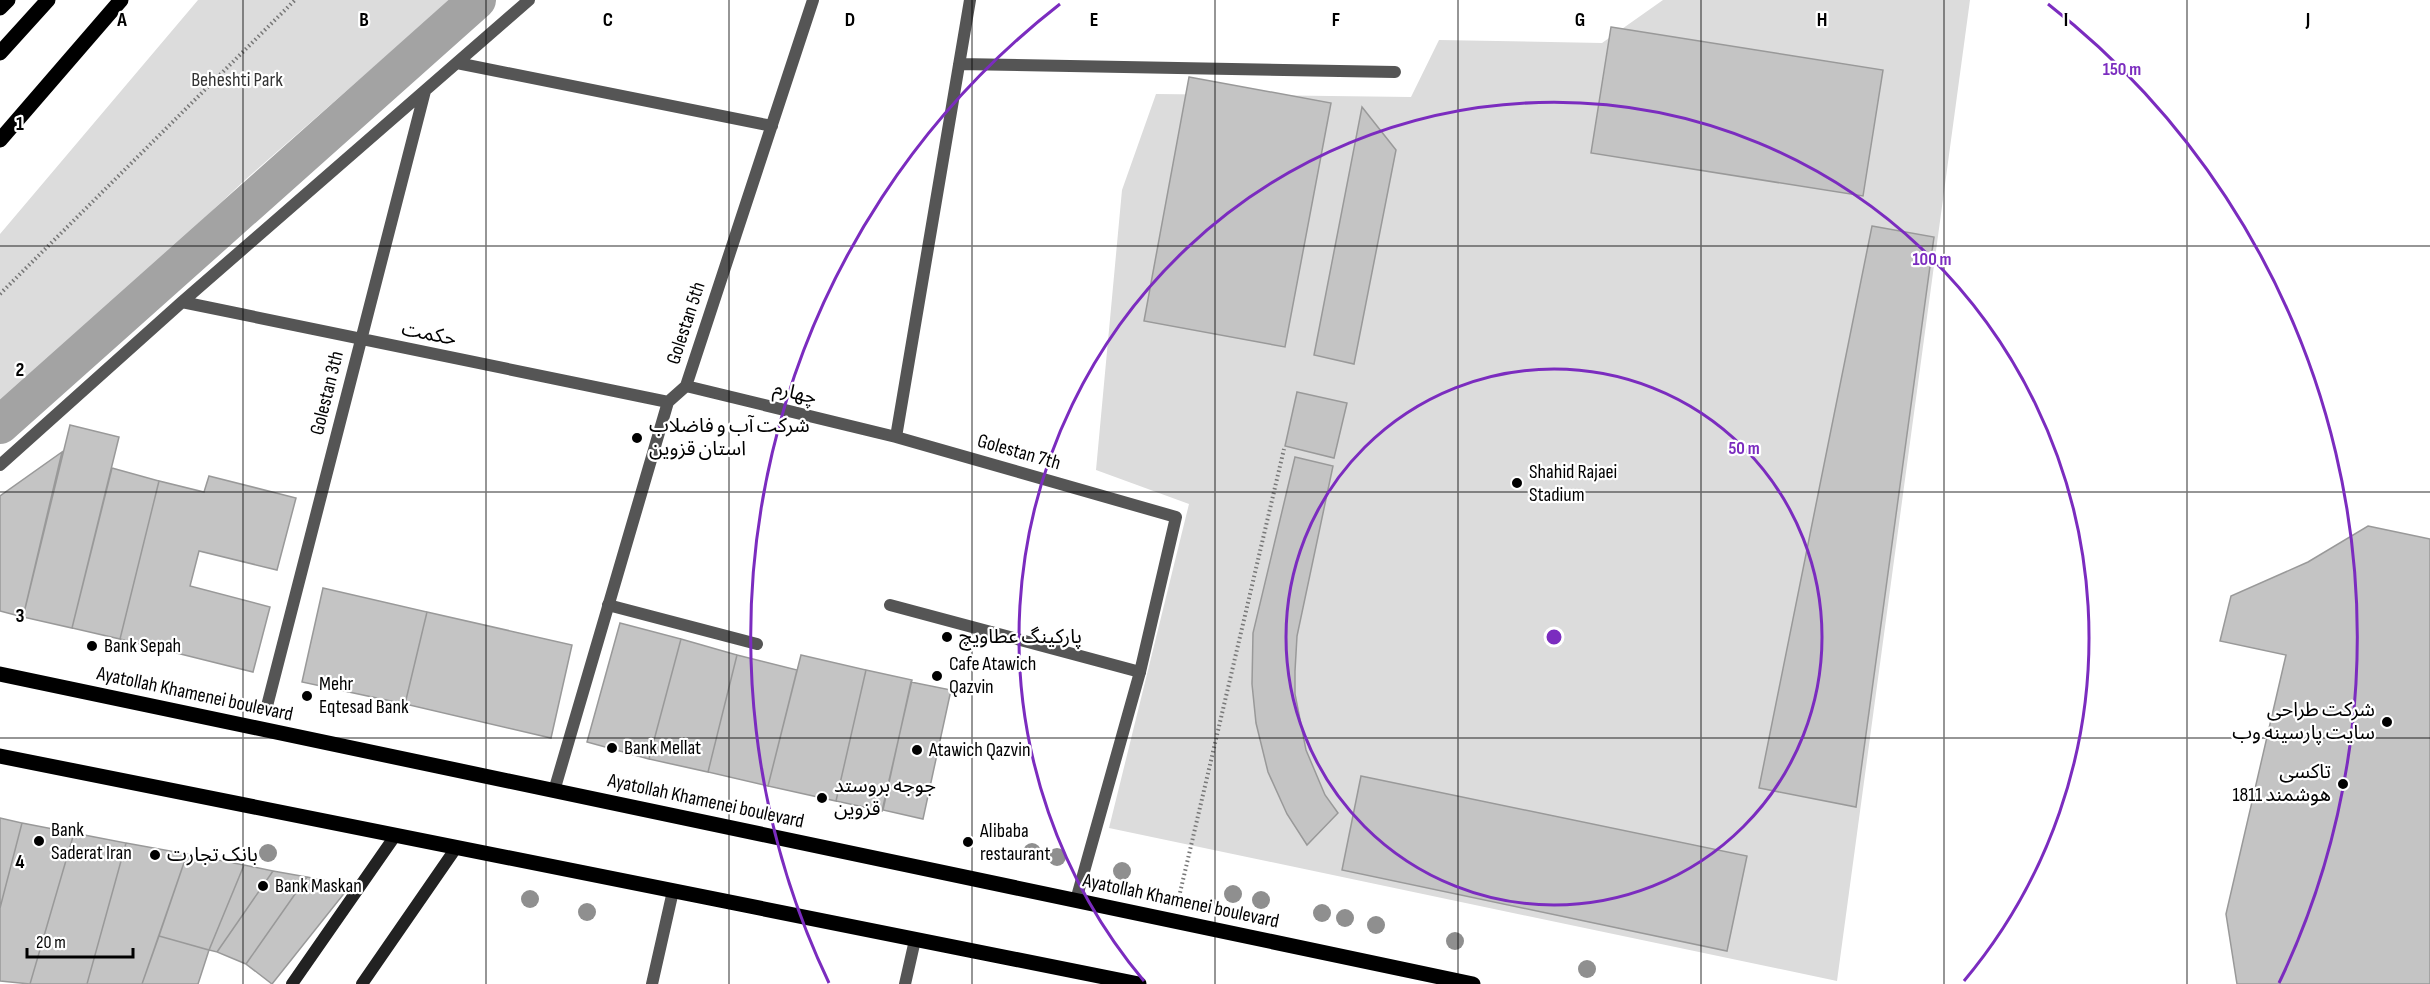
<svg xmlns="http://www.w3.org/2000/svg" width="2430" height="984" font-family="'Sofia Sans Condensed','Noto Sans Arabic',sans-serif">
<rect width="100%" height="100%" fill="#fff"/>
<path fill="#dcdcdc" d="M198 0H450L245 180 0 409V234Z
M1663 0H1970L1837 981 1109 828 1189 504 1096 470 1122 190 1156 94 1411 97 1439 40 1602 43Z"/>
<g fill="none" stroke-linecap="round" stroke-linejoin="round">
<path stroke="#a3a3a3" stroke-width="38" d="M0 425 477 0"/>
</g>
<path fill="#c4c4c4" stroke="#999" stroke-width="1.5" d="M1611 27 1883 70 1863 196 1591 153Z
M1189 77 1331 103 1285 347 1144 321Z
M1362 107 1396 150 1354 364 1314 355Z
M1872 226 1934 237 1856 807 1759 788Z
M1297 392 1347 403 1334 458 1285 446Z
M70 425 119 437 72 628 23 617Z
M62 452 23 617 0 611V496Z
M1295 457 1333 466 1297 636 1295 671V694L1306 750 1325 795 1338 813 1307 845 1287 814 1268 772 1256 723 1252 684 1253 633Z
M112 468 159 481 120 639 72 628Z
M209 476 296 498 277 570 199 551 190 586 270 607 253 672 120 639 159 481 204 492Z
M2368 526 2430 539V984H2237L2226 914 2286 655 2220 641 2231 596 2308 562Z
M323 588 427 612 405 704 302 682Z
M427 612 572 645 551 738 405 704Z
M620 623 681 639 649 759 587 742Z
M681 639 737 655 708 772 649 759Z
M737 655 797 670 768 786 708 772Z
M801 655 866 670 836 801 768 786Z
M866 670 912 680 882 811 836 801Z
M911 682 951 690 923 819 883 810Z
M1361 776 1747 856 1727 951 1342 870Z
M0 818 22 823 0 908Z
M22 823 74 833 30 984 0 981V908Z
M74 833 126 843 87 984H30Z
M126 843 187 854 142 984H87Z
M187 854 244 865 209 950 159 936Z
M244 865 273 871 217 952 209 950Z
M273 871 307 877 246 964 217 952Z
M307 877 350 886 272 984 246 964Z
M159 936 209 950 198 984H142Z"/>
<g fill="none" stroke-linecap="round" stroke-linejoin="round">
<path stroke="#777" stroke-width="4" stroke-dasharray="1.5 3" stroke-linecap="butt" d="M0 294 295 0
M1179 897 1284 449"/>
<path stroke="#555" stroke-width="12" d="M608 605 757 644
M890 605 1140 672
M905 984 915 940"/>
<path stroke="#555" stroke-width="12" d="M970 0 896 437 1176 517 1140 672 1076 900
M457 63 772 126
M959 64 1395 72
M182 302 668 402
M686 386 896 437
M0 465 182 302 529 0
M267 706 425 91
M554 791 668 402 686 386 813 0
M652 984 673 891"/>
<path stroke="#222" stroke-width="12" d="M292 984 395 836
M362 984 456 848"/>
<path stroke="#000" stroke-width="15" d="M0 8 8 0
M0 53 48 0
M0 140 121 0
M0 674 1473 984
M0 756 1139 984"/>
</g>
<g fill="#8f8f8f">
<circle cx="1032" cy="852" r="9"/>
<circle cx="268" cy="853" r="9"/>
<circle cx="1057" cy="857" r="9"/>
<circle cx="1122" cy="871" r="9"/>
<circle cx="1233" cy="894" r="9"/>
<circle cx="530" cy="899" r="9"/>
<circle cx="1261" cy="900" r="9"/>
<circle cx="587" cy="912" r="9"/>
<circle cx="1322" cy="913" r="9"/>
<circle cx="1345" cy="918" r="9"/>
<circle cx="1376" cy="925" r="9"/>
<circle cx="1455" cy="941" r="9"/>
<circle cx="1587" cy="969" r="9"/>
</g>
<path fill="none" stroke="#000" stroke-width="1.5" stroke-opacity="0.55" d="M243 0V984M486 0V984M729 0V984M972 0V984M1215 0V984M1458 0V984M1701 0V984M1944 0V984M2187 0V984M0 246H2430M0 492H2430M0 738H2430"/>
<g fill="none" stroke="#7b2cbf" stroke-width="3">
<circle cx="1554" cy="637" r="268"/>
<path d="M1144 981A535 535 0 1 1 1964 981"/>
<path d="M829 983A803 803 0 0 1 1060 4M2048 4A803 803 0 0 1 2279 983"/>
</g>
<g fill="#000" stroke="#fff" stroke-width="2">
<circle cx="637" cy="438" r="6"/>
<circle cx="1517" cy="483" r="6"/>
<circle cx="947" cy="637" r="6"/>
<circle cx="92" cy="646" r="6"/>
<circle cx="937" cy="676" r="6"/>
<circle cx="307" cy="696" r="6"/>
<circle cx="2387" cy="722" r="6"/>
<circle cx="612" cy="748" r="6"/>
<circle cx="917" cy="750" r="6"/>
<circle cx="2343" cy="784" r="6"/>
<circle cx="822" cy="798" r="6"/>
<circle cx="39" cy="841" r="6"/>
<circle cx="968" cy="842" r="6"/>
<circle cx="155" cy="855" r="6"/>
<circle cx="263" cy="886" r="6"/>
</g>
<g text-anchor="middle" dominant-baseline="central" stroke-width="4.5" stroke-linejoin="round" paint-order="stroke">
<g font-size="20" fill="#333" stroke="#fff">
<text x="237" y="80">Beheshti Park</text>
</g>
<g font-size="20" fill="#000" stroke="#fff">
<text transform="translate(686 323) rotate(-72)">Golestan 5th</text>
<text transform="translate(429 334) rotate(11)">حکمت</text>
<text transform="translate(327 393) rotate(-76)">Golestan 3th</text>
<text transform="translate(795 393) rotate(14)">چهارم</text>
<text transform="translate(1019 452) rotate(16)">Golestan 7th</text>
<text transform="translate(195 694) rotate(12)">Ayatollah Khamenei boulevard</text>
<text transform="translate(706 801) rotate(12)">Ayatollah Khamenei boulevard</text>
<text transform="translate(1181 901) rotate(12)">Ayatollah Khamenei boulevard</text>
</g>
<g font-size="20" fill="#000" stroke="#fff" text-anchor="start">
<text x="649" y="426">شرکت آب و فاضلاب<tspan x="649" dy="23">استان قزوین</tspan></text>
<text x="1529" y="472">Shahid Rajaei<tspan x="1529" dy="23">Stadium</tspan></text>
<text x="959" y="637">پارکینگ عطاویچ</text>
<text x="104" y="646">Bank Sepah</text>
<text x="949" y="664">Cafe Atawich<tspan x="949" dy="23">Qazvin</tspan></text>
<text x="319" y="684">Mehr<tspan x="319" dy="23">Eqtesad Bank</tspan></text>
<text x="2375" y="710" text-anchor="end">شرکت طراحی<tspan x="2375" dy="23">سایت پارسینه وب</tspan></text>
<text x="624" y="748">Bank Mellat</text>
<text x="929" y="750">Atawich Qazvin</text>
<text x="2331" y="772" text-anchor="end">تاکسی<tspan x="2331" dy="23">هوشمند 1811</tspan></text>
<text x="834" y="786">جوجه بروستد<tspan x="834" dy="23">قزوین</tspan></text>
<text x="51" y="830">Bank<tspan x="51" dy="23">Saderat Iran</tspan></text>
<text x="980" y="831">Alibaba<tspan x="980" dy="23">restaurant</tspan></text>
<text x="167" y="855">بانک تجارت</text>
<text x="275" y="886">Bank Maskan</text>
</g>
</g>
<g font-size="20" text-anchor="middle" font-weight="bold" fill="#000" stroke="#fff" stroke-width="4.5" stroke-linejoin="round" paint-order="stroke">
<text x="122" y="26">A</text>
<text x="364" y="26">B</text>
<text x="608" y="26">C</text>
<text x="850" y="26">D</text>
<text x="1094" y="26">E</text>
<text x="1336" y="26">F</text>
<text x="1580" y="26">G</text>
<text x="1822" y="26">H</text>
<text x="2066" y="26">I</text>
<text x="2308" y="26">J</text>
<text x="20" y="130">1</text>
<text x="20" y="376">2</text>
<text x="20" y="622">3</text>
<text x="20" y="868">4</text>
</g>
<circle cx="1554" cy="637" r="9" fill="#7b2cbf" stroke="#fff" stroke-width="3"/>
<g font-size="18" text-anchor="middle" font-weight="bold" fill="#7b2cbf" stroke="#fff" stroke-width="4.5" stroke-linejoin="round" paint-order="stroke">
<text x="2122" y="75">150 m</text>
<text x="1932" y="265">100 m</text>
<text x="1744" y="454">50 m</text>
</g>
<path d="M27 948v9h106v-9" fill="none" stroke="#000000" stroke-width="3"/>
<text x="36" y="948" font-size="18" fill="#000000" stroke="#ffffff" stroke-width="4.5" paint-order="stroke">20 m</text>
</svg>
